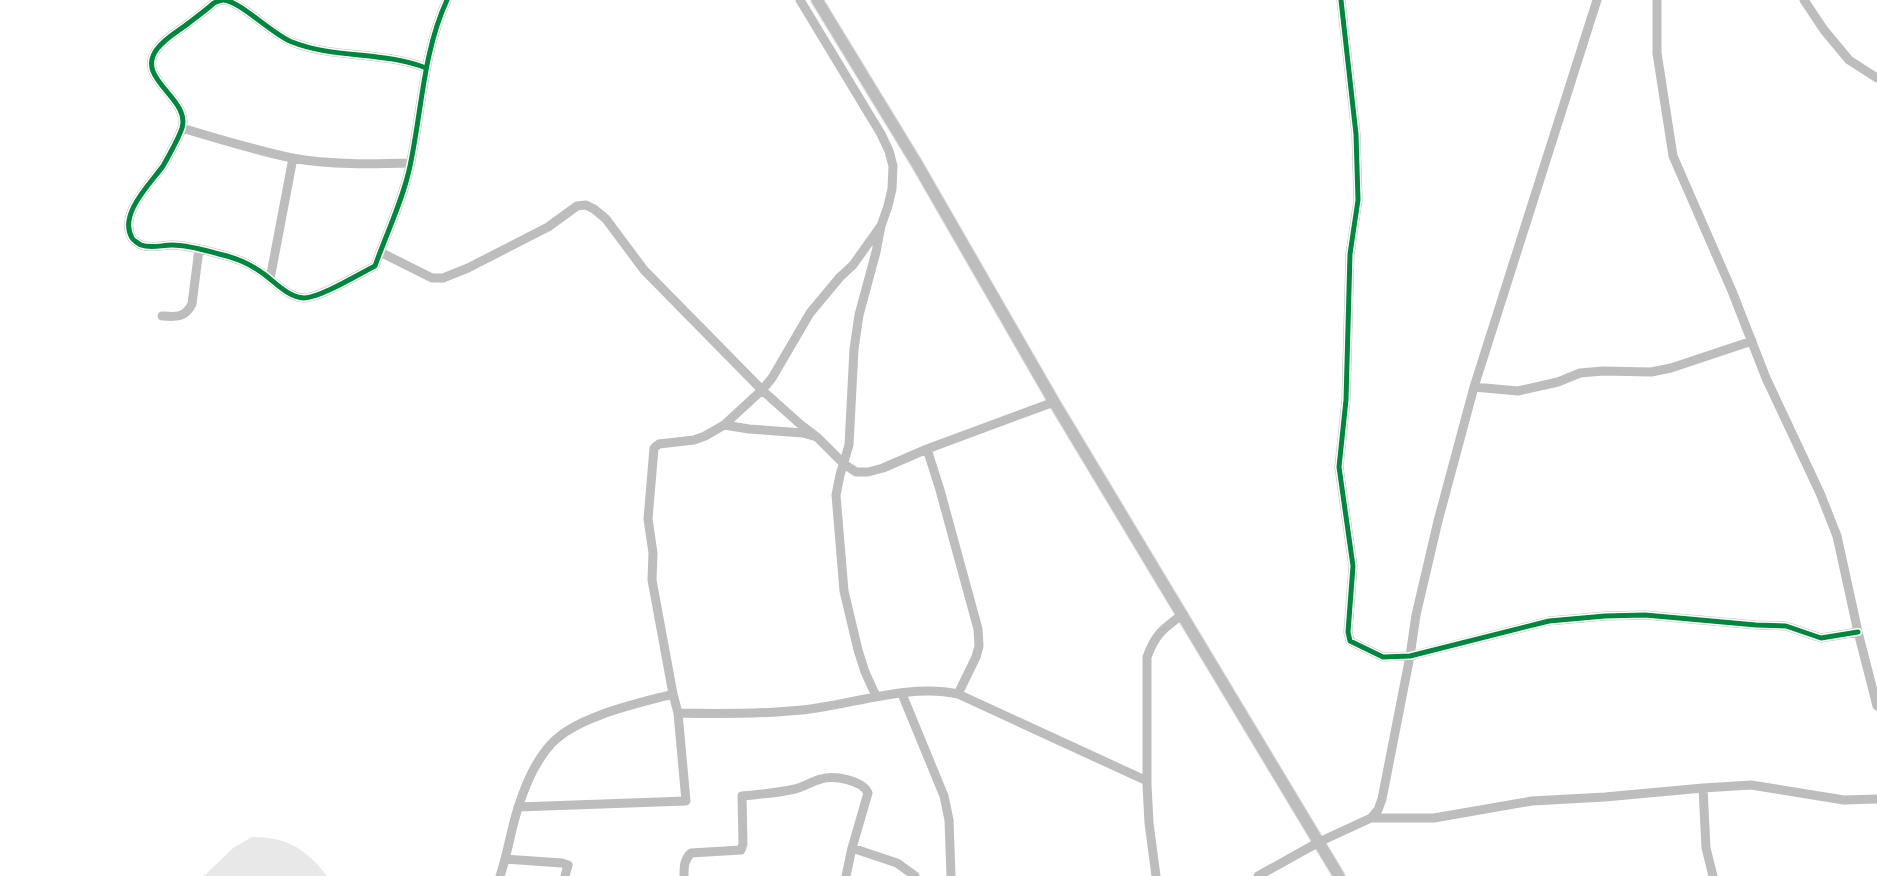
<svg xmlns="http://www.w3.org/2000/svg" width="1877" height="876" font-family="Rubik,sans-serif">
<rect width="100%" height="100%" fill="#fff"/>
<path fill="#e8e8e8" d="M252 837C287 837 306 849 327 876H204L233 848Z"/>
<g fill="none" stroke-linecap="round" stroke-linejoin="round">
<g stroke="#dbdbdb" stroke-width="13">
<path id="major" d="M817 0 917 164 1054 402 1339 876"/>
</g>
<path stroke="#bdbdbd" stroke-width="9" d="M800 0 881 134 889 151 893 166 892 189 888 206 881 226 876 252 859 315 854 349 849 445 840 475 836 495 844 591 858 650 865 672 876 696
M1341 0 1356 134 1358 200 1350 254 1346 400 1339 467 1353 566 1348 632 1350 641 1383 657 1410 656 1549 621 1605 616 1645 615 1756 625 1786 626 1821 638 1858 632
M1657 0V53L1673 156 1732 291 1766 378 1820 493 1837 536 1858 632 1877 706
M1804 0 1824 30 1849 60 1877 78
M426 68C383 51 335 59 292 42 273 35 239 0 223 0 220 0 217 2 214 3 206 10 198 16 190 22 179 31 166 37 157 49 134 79 191 98 182 128 178 140 169 155 163 166 151 183 118 214 132 238 133 240 139 244 141 245 151 249 162 245 172 245 188 245 204 250 219 254 233 257 246 262 258 270 273 279 286 297 304 298 320 298 359 274 375 266 387 232 403 200 410 166 422 110 423 52 447 0
M182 128C218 139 255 150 292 158 330 165 371 164 411 163
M380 252 432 278H443L468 268 548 227 577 206 586 205 594 209 606 219 644 270 762 390 800 424 817 437
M270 279 293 158
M162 316C176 317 185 318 192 304L199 249
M1474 387 1518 391 1558 382 1580 373 1603 371 1651 372 1671 368 1752 341
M724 425 749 429 803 433 817 437 844 464 856 472H868L883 468 927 449
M673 694 652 580 653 553 648 519 654 448 659 444 694 440 705 436 724 425 762 390 772 378 810 313 840 277 853 265 880 227
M902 694 944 796 949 820 951 876
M958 694 1147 781
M1703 788 1706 848 1713 876
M518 807 686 801 678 713
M1371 818H1434L1532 801 1605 797 1703 788 1751 785 1844 800 1877 799
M852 848 897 863 915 876
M506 859 562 863 568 865 565 876
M500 876C508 853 511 828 519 805 526 783 536 760 552 743 578 716 636 704 673 694L678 713C719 714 761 714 802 710 851 705 909 683 958 694L976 657 979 646 978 629 940 490 927 449 1054 402
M684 876C684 866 684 860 691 853L741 850 743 844 742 796C760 794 778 793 795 789 804 787 812 781 821 779 834 775 862 780 868 793L852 848 846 876
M1156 876 1149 823 1147 785V657C1156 633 1163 629 1183 614
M1258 876 1319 842 1371 818 1378 810 1382 799 1410 656 1416 615 1438 521 1474 387 1597 0"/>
<use href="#major" stroke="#bdbdbd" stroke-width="11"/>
<g stroke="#fff" stroke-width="8">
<path id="cycleway" d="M1341 0 1356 134 1358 200 1350 254 1346 400 1339 467 1353 566 1348 632 1350 641 1383 657 1410 656 1549 621 1605 616 1645 615 1756 625 1786 626 1821 638 1858 632
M426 68C383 51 335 59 292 42 273 35 239 0 223 0 220 0 217 2 214 3 206 10 198 16 190 22 179 31 166 37 157 49 134 79 191 98 182 128 178 140 169 155 163 166 151 183 118 214 132 238 133 240 139 244 141 245 151 249 162 245 172 245 188 245 204 250 219 254 233 257 246 262 258 270 273 279 286 297 304 298 320 298 359 274 375 266 387 232 403 200 410 166 422 110 423 52 447 0"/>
</g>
<use href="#cycleway" stroke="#00873e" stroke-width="5"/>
</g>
</svg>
